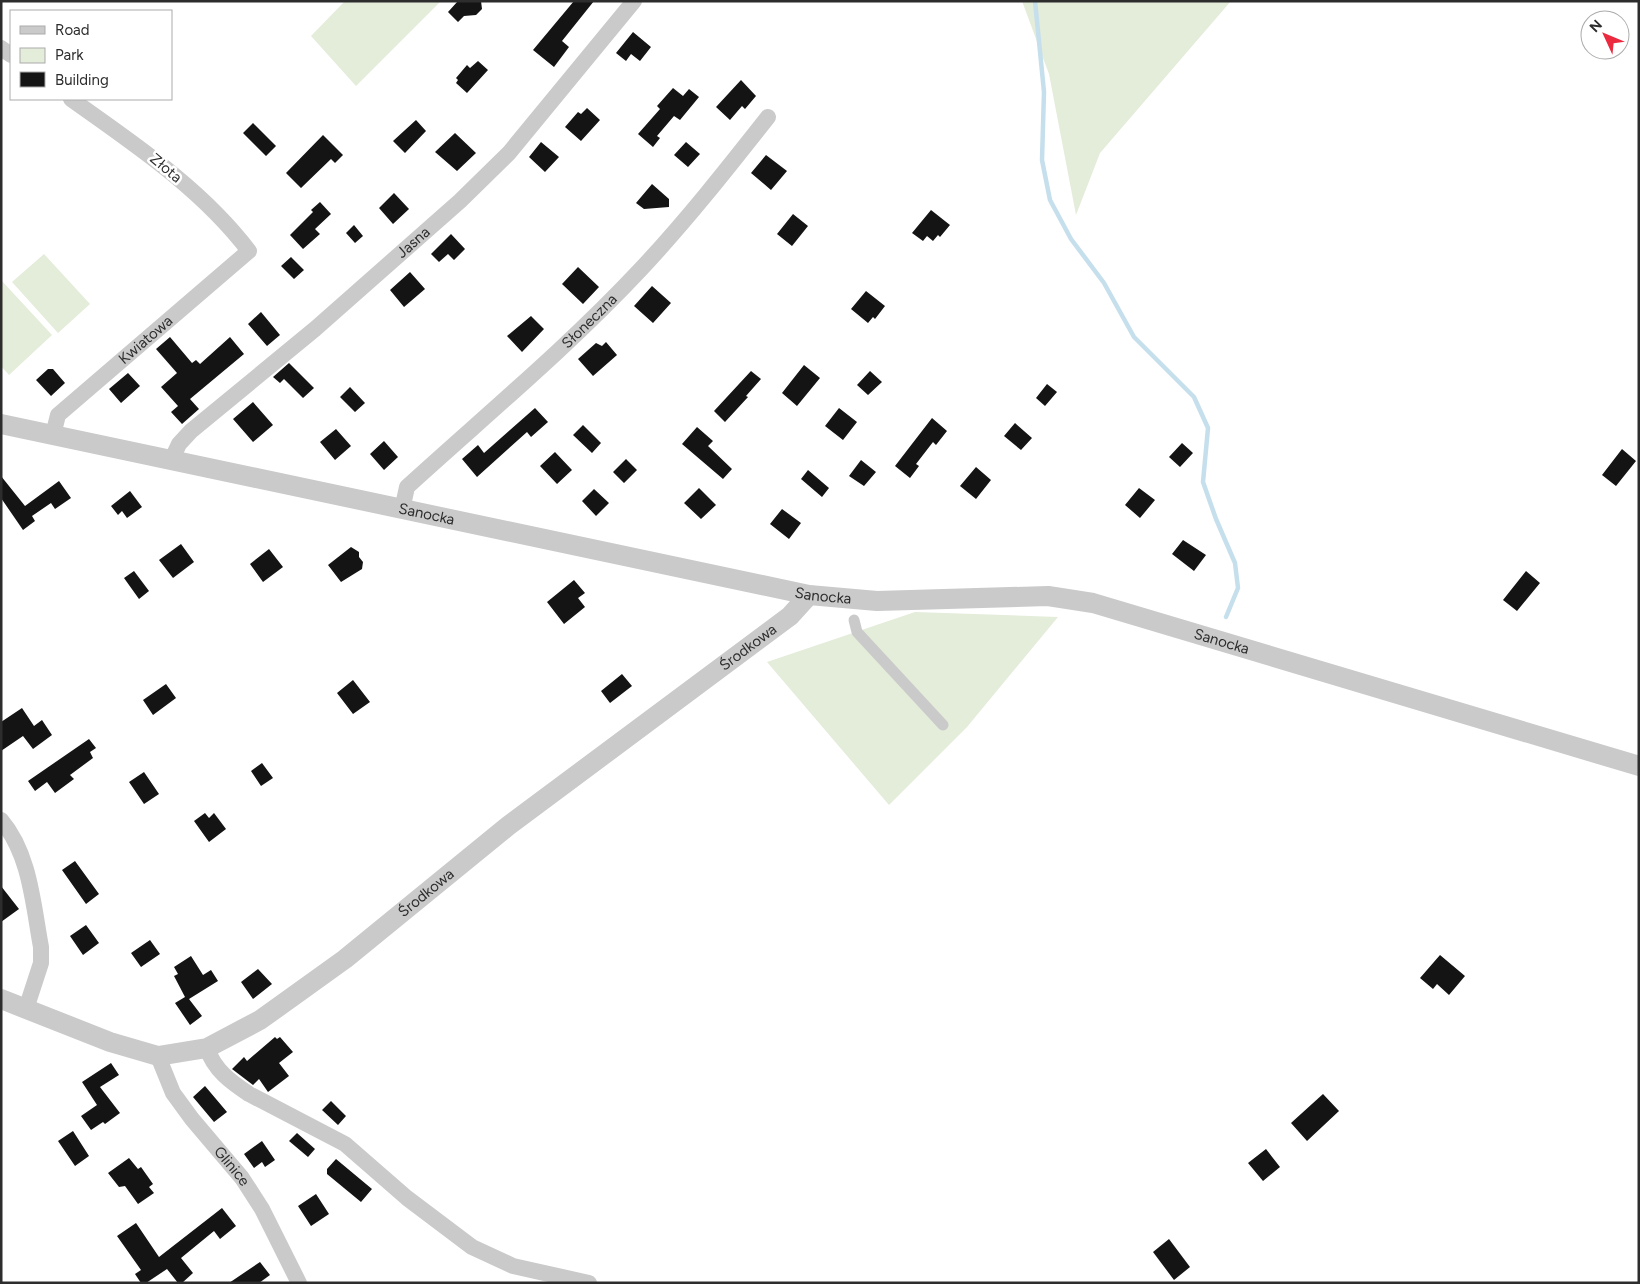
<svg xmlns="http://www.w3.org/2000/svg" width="1640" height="1284" font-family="Figtree,sans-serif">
<rect width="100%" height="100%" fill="#fff"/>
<path fill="#e4ecda" d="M345 1H441L356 86 311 36Z
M1022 1H1231L1100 153 1076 215 1049 74Z
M44 254 90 304 58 333 12 282Z
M1 280 52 335 9 375 1 366Z
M915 612 1058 617 967 727 889 805 767 662Z"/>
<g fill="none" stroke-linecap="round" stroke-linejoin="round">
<path stroke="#c6dfec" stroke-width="4.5" d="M1035 1 1044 92 1042 160 1050 200 1071 239 1104 283 1134 337 1194 397 1208 428 1203 482 1216 519 1235 563 1238 588 1226 617"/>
</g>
<path fill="#141414" d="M458 1H481L482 9 476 15 464 16 458 22 448 12Z
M574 1H594L562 41 569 47 554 67 533 50Z
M633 32 651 47 640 61 631 54 626 61 616 53Z
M478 61 488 70 467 93 456 83 458 80 456 78 467 65 470 68Z
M741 80 756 96 745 109 742 106 730 120 716 107Z
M673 88 683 96 689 89 699 97 680 120 674 116 657 136 660 138 653 147 638 134 660 109 657 106Z
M587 108 600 120 581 141 565 127 578 112 581 114Z
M416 120 426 131 405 153 393 141Z
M253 123 276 146 266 156 243 133Z
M455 133 476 153 457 171 435 152Z
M323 135 343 155 335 163 331 159 301 188 286 173Z
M541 142 559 157 545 172 529 157Z
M686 142 700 154 688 167 674 155Z
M766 155 787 171 771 190 751 173Z
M652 184 669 199V207L644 209 636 203Z
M394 193 409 209 393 224 379 208Z
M320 202 331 214 315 229 320 234 303 249 290 235 313 212 311 210Z
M931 210 950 225 940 237 938 235 933 241 927 236 923 241 912 233Z
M793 214 808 226 792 246 777 234Z
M354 225 363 236 355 243 346 233Z
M451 234 465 249 454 260 448 254 439 262 431 254Z
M291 257 304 270 294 279 281 266Z
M578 267 599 287 583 304 562 284Z
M410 272 425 289 404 307 390 290Z
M652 286 671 303 653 323 634 306Z
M866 291 885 306 875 319 873 317 868 323 851 309Z
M261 312 280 335 267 346 248 324Z
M531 316 544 329 522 352 507 336Z
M170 337 192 363 196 360 200 364 230 337 244 354 190 399 199 409 182 424 171 412 178 406 161 387 177 373 156 349Z
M606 342 617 355 593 376 578 359 596 343 602 346Z
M289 363 314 388 303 398 284 379 280 383 273 377Z
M804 365 820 378 797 406 782 393Z
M48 369H53L65 383 51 396 36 380Z
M751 371 761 379 746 396 748 397 725 422 714 411Z
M870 371 882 382 868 395 857 385Z
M128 373 140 386 121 403 109 389Z
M1047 384 1057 392 1045 406 1036 398Z
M350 387 365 403 355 412 340 397Z
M253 402 273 425 253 442 233 419Z
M535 408 548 422 531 437 527 432 477 477 462 459 478 445 484 453Z
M839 408 857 422 843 440 825 426Z
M932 418 947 431 936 445 933 442 916 464 919 466 910 478 895 466Z
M1015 423 1032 438 1021 450 1004 436Z
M583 425 601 443 592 453 573 435Z
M697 427 713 441 708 446 732 469 723 479 682 444Z
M336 429 351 446 335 460 320 442Z
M384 441 398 457 384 470 370 454Z
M1182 443 1193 453 1180 467 1169 457Z
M1622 449 1636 461 1616 486 1602 475Z
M555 452 572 470 557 484 540 466Z
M626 459 637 470 624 483 613 472Z
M861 460 876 472 864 486 849 476Z
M976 467 991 480 976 499 960 486Z
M808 470 829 488 822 497 801 479Z
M1 476 25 506 59 481 71 498 55 509 51 503 32 516 35 521 23 530 1 498Z
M699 488 716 505 701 519 684 503Z
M1139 488 1155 500 1140 518 1125 505Z
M594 489 609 503 596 516 582 501Z
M130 491 142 507 127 518 122 511 118 515 111 506Z
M782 509 801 523 789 539 770 524Z
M1183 540 1206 555 1194 571 1172 554Z
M181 544 194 562 173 578 159 560Z
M351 547 359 552V557L363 562 362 569 341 582 328 565Z
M269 549 283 567 263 582 250 564Z
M134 571 149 591 139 599 124 578Z
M1526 571 1540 583 1517 611 1503 600Z
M574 580 585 593 578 598 585 607 564 624 547 602Z
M622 674 632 686 610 703 601 691Z
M353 680 370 702 353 714 337 693Z
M166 684 176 698 153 715 143 700Z
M22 708 34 726 42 720 52 735 33 749 23 736 1 751V722Z
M89 739 96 748 90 752 93 758 70 775 74 779 55 793 47 782 35 791 28 781Z
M262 763 273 778 261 786 251 771Z
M144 772 159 794 144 804 129 782Z
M205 813 209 818 214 813 226 829 209 842 194 821Z
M75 861 99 894 86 904 62 870Z
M1 886 19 909 1 922Z
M86 925 99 943 83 955 70 936Z
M150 940 160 954 141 967 131 953Z
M1440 955 1465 976 1449 995 1437 984 1433 989 1420 978Z
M191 956 203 975 211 970 218 981 189 999 202 1016 190 1025 175 1003 185 997 174 976 178 974 174 967Z
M258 969 272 984 253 999 241 982Z
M275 1037 277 1039 280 1037 293 1052 279 1063 289 1076 268 1092 259 1079 253 1085 232 1069 244 1057 247 1061Z
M111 1063 119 1075 100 1087 120 1113 105 1124 103 1122 91 1130 81 1116 97 1105 82 1082Z
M205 1086 227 1112 214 1122 193 1097Z
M1323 1094 1339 1111 1307 1141 1291 1123Z
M331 1101 346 1116 338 1125 322 1110Z
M73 1131 89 1156 75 1166 58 1141Z
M297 1133 315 1149 308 1157 289 1141Z
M262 1141 275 1160 265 1167 262 1162 254 1168 244 1154Z
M1266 1149 1280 1167 1263 1181 1248 1163Z
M129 1158 138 1169 141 1167 153 1184 149 1187 154 1193 138 1204 125 1186 119 1187 108 1173Z
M336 1159 372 1189 361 1202 327 1174V1169Z
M316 1194 329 1214 311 1226 298 1206Z
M222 1208 236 1226 220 1239 214 1231 181 1258 193 1273 182 1283H178L167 1269 146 1283H141L135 1274 141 1270 117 1236 136 1223 159 1257Z
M1169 1239 1190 1267 1174 1280 1153 1252Z
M260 1262 270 1275 259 1283H229Z"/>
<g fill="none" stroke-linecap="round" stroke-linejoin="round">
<path stroke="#cacaca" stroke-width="11" d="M854 620 857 632 943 725"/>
<g stroke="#cacaca" stroke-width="16">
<path d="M1 48 11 55"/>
<path id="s1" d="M53 435 58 415 249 251C201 188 134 144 71 99"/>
<path id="s2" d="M171 461 179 444 191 431 315 329 460 201 509 153 634 1"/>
<path id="s3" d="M402 510 407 487C486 415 568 347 641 269 686 221 727 169 768 117"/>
<path d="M1 820C30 854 33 904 41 947V963L26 1009"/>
<path d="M207 1048C214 1070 231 1082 249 1094L345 1144 407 1198 472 1247 513 1266 589 1283"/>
<path id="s4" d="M158 1056 173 1093 192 1119 242 1178 262 1209 299 1283"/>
</g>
<g stroke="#cacaca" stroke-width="20">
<path id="s5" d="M1 424 809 595 877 601 1048 596 1093 603 1639 766"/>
<path id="s6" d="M1 999 110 1042 158 1056 207 1048 260 1020 345 959 508 826 790 616 809 595"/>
</g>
</g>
<g text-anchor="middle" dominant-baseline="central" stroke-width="5" stroke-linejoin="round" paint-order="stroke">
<g font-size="15" fill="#2d2d2d" stroke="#fff">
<text transform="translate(166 168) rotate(40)">Złota</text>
<text stroke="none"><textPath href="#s2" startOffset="328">Jasna</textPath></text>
<text stroke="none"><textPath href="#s3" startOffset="270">Słoneczna</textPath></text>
<text stroke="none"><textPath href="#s1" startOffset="136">Kwiatowa</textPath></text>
<text stroke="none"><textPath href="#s5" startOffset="435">Sanocka</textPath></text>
<text stroke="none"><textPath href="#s5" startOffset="840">Sanocka</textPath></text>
<text stroke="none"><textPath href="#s5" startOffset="1245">Sanocka</textPath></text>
<text stroke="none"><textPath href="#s6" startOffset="891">Środkowa</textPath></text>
<text stroke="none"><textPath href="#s6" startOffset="486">Środkowa</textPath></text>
<text stroke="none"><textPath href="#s4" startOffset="134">Glinice</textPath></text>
</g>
</g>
<rect width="1640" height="1284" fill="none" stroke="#2d2d2d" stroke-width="5"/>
<rect x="10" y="10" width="162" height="90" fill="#ffffff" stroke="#ababab"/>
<rect x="20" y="26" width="25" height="8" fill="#cacaca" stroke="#ababab"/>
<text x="55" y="35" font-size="15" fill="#2d2d2d">Road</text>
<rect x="20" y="48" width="25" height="15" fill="#e4ecda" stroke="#ababab"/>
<text x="55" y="60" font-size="15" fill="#2d2d2d">Park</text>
<rect x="20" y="72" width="25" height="15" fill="#141414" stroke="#ababab"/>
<text x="55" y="85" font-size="15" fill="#2d2d2d">Building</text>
<g transform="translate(1605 35) rotate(314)"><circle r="24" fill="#ffffff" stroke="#ababab"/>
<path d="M0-4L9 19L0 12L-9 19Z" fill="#eb293f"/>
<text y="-8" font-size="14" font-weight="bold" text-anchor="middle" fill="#2d2d2d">N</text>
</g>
</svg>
